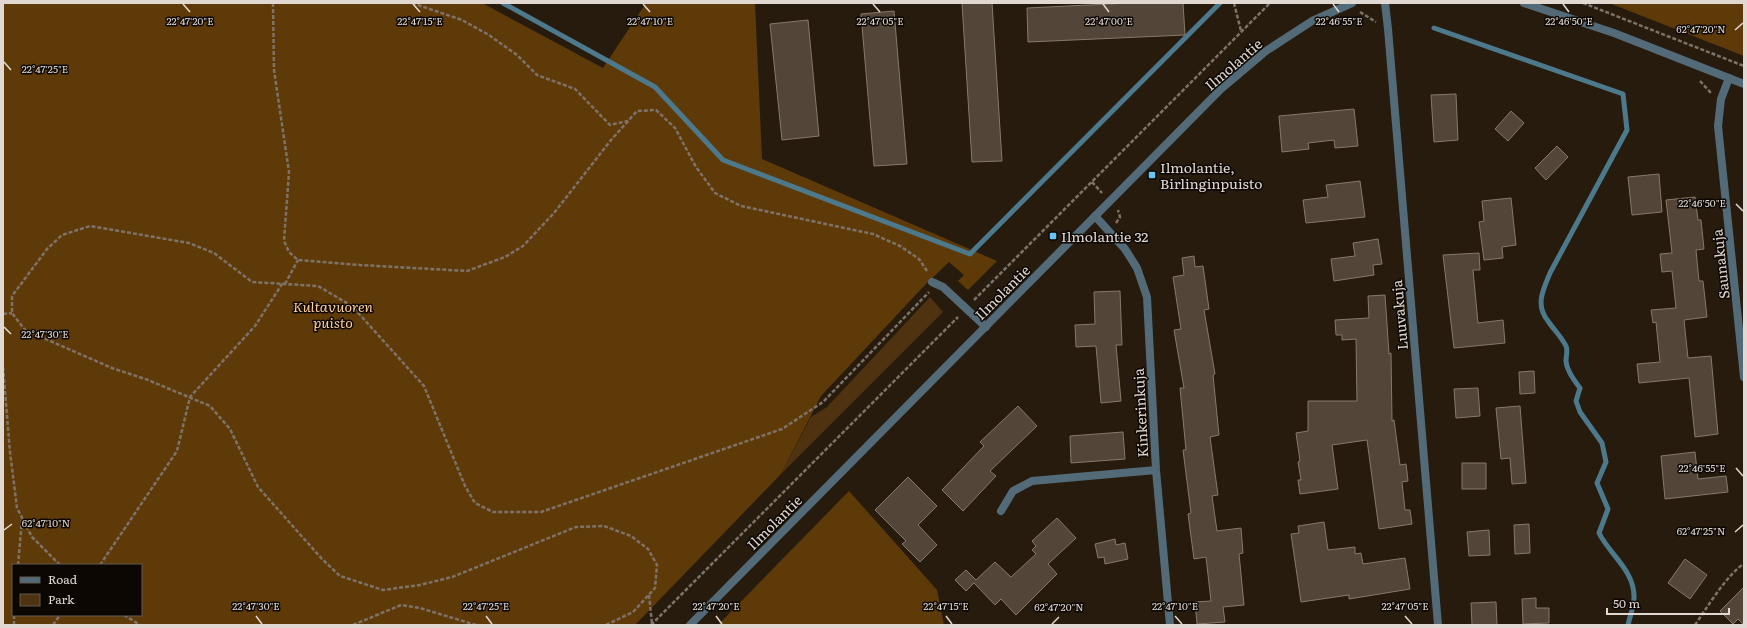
<svg xmlns="http://www.w3.org/2000/svg" width="1747" height="628" font-family="Literata,serif">
<rect width="100%" height="100%" fill="#271b0e"/>
<path fill="#4f320f" d="M930 297 943 312 781 474 811 417 827 407Z"/>
<path fill="#5f3a09" fill-rule="evenodd" d="M3 3H482L603 68 646 3H755L762 159 997 261 968 290 958 281 964 275 949 262 923 287 821 396 781 474 635 625H3ZM13 565H141V615H13Z
M1609 3H1744V56Z
M849 491 937 590 944 625H718Z"/>
<g fill="none" stroke-linecap="round" stroke-linejoin="round">
<path stroke="#4d798c" stroke-width="5" d="M503 3 655 87 723 160 970 254 1220 3
M1434 28 1623 94 1627 130 1550 273C1543 290 1535 305 1548 321 1554 330 1561 336 1566 346 1568 350 1566 356 1566 361 1567 371 1574 380 1580 388L1576 401 1580 412 1602 443 1606 462 1597 483 1608 509 1599 533C1610 555 1635 571 1634 598 1634 606 1630 616 1628 625"/>
</g>
<path fill="#534537" stroke="#88796a" d="M962 3H992L1002 161 972 162Z
M1130 3H1183L1185 35 1028 42 1027 8Z
M894 11 907 164 874 166 861 14Z
M808 20 819 136 782 140 770 24Z
M1456 94 1458 140 1434 142 1431 95Z
M1354 109 1358 146 1335 148 1334 140 1308 143 1309 149 1282 152 1279 116Z
M1511 111 1524 123 1508 141 1495 129Z
M1557 146 1568 157 1546 180 1535 168Z
M1659 174 1662 212 1632 215 1628 177Z
M1360 181 1365 217 1306 223 1303 200 1328 197 1326 185Z
M1695 197 1698 220H1701L1704 249 1696 250 1699 281H1703L1707 317 1684 320 1688 358 1711 356 1718 434 1695 437 1689 378 1639 383 1637 364 1660 362 1656 322 1653 323 1651 310 1676 308 1672 271 1662 272 1660 254 1672 253 1666 200Z
M1511 198 1516 245 1502 247 1503 258 1484 260 1479 222 1484 221 1482 201Z
M1378 239 1382 264 1373 265 1374 275 1334 281 1331 259 1355 256 1353 243Z
M1479 253 1480 270H1473L1478 323 1503 320 1505 343 1454 348 1443 255Z
M1194 256 1195 267 1203 266 1209 309 1204 310 1215 374 1213 375 1219 435 1210 437 1218 495 1212 496 1217 531 1241 528 1243 553 1239 554 1244 605 1223 607 1225 622 1197 624 1195 602 1211 601 1206 557 1194 559 1188 514 1191 513 1183 450H1186L1180 388H1184L1174 330 1181 329 1173 277 1184 275 1182 258Z
M1120 291 1122 345H1116L1121 401 1101 403 1096 346 1076 347 1075 325 1095 324 1094 292Z
M1385 295 1389 354 1391 353 1392 421 1394 420 1400 465 1406 464 1408 481 1402 482 1405 510H1410L1412 524 1379 529 1367 440 1332 445 1338 489 1300 494 1298 480H1301L1298 462 1300 461 1296 433 1308 431V401H1357L1356 339 1342 340V335H1336L1335 320 1369 318 1368 296Z
M1534 371 1535 393 1520 394 1519 372Z
M1478 388 1480 416 1456 418 1454 389Z
M1018 406 1037 426 990 471 996 476 963 511 942 490 984 446 980 442Z
M1520 406 1526 483 1512 484 1510 458 1501 459 1496 408Z
M1123 432 1125 459 1071 463 1070 436Z
M1695 452 1698 479 1726 476 1728 492 1665 499 1661 456Z
M1462 463H1486V489H1462Z
M908 477 937 506 918 525 937 545 920 562 902 544 906 541 875 510Z
M1057 518 1076 538 1048 564 1057 574 1016 615 1001 599 995 605 974 583 966 591 955 580 966 570 976 580 995 562 1011 577 1036 554 1032 550 1036 546 1032 541Z
M1324 522 1328 550 1355 547V554L1361 553 1363 564 1405 558 1410 589 1349 599V595L1301 602 1291 534 1299 533 1298 526Z
M1529 524 1530 553 1515 554 1514 525Z
M1489 530 1490 555 1469 556 1467 532Z
M1115 539 1116 545 1125 543 1128 559 1105 564 1104 557 1098 558 1095 544Z
M1685 559 1707 575 1690 599 1668 583Z
M1744 587V625L1738 619 1733 624 1720 611Z
M1536 598V608H1549V623L1523 624 1522 599Z
M1496 602 1497 625H1472L1471 603Z"/>
<g fill="none" stroke-linecap="round" stroke-linejoin="round">
<path stroke="#7d7368" stroke-width="2.5" stroke-dasharray="4 2" stroke-linecap="butt" d="M273 3 274 70 289 172 284 241 289 252 298 260 360 265 467 271 505 257 523 246 554 213 611 140 637 111 656 110 675 128 696 167 715 193 741 206 873 234 900 246 919 259 927 271
M412 3 462 20 489 35 517 55 537 75 575 89 610 125 628 121
M1234 3 1241 31
M1583 3 1744 66
M1360 12 1376 22
M1700 81 1711 93
M1092 182 1102 193
M1116 223 1120 217 1118 210
M285 284 298 260
M974 300 1270 3
M3 314 12 313
M3 367 10 452 17 508 32 537 60 565
M18 565 22 520
M100 565 177 451 190 397 255 326 282 284
M649 595 652 624
M14 615V625
M124 615 140 625
M53 625 60 615
M353 625 401 605 420 608 476 625
M606 625 633 612 655 588 657 565 648 549 631 536 604 526 576 527 452 577 420 585 383 590 340 576 322 559 258 487 230 429 210 406 148 380 112 368 25 330 12 313V296L47 249 62 235 90 226 189 243 214 253 252 282 318 286 352 306 424 386 465 486 475 503 493 512H541L782 429 823 402 929 292
M651 625 958 317
M1695 625C1706 609 1728 573 1744 564"/>
<path stroke="#536b78" stroke-width="8" d="M932 282 943 287 986 327"/>
<path stroke="#536b78" stroke-width="8" d="M1385 3 1388 29 1438 625
M1729 78 1721 99 1718 126 1744 377
M1095 216 1125 249 1137 268 1147 297 1156 470 1170 625
M1001 511 1013 491 1032 481 1156 470"/>
<path stroke="#536b78" stroke-width="8" d="M1524 3 1614 33 1744 84
M690 625 1221 89 1266 51 1312 21 1352 3"/>
</g>
<path fill="none" stroke="#e1d9d1" stroke-width="1.5" d="M183 4 190 12M413 4 420 12M643 4 650 12M873 4 880 12M1103 4 1109 12M1333 4 1339 12M1563 4 1569 12M1735 30 1743 23M4 62 11 70M1736 204 1743 211M4 327 11 334M1736 468 1743 476M4 530 12 524M1735 532 1743 525M256 616 262 624M486 616 492 624M716 616 722 624M946 616 952 624M1175 616 1182 624M1405 616 1412 624M1052 624 1059 617"/>
<g fill="#6bc3f2" stroke="#0c0703" stroke-width="1.5">
<rect x="1148" y="171" width="8" height="8" rx="2"/>
<rect x="1049" y="232" width="8" height="8" rx="2"/>
</g>
<g text-anchor="middle" dominant-baseline="central" stroke-width="3" stroke-linejoin="round" paint-order="stroke">
<g font-size="14" fill="#e1d9d1" stroke="#0c0703">
<text transform="translate(1233 64) rotate(-41)">Ilmolantie</text>
<text transform="translate(1720 264) rotate(-96)">Saunakuja</text>
<text transform="translate(1002 292) rotate(-45)">Ilmolantie</text>
<text transform="translate(1399 315) rotate(-95)">Luuvakuja</text>
<text transform="translate(1140 413) rotate(-93)">Kinkerinkuja</text>
<text transform="translate(774 522) rotate(-45)">Ilmolantie</text>
</g>
<g font-size="14" fill="#e1d9d1" stroke="#0c0703" text-anchor="start">
<text x="1160" y="167">Ilmolantie,<tspan x="1160" dy="16">Birlinginpuisto</tspan></text>
<text x="1061" y="236">Ilmolantie 32</text>
</g>
<g font-size="14" font-style="italic" fill="#fecc98" stroke="#0c0703">
<text x="333" y="306">Kultavuoren<tspan x="333" dy="16">puisto</tspan></text>
</g>
</g>
<g font-size="10" text-anchor="middle" fill="#e1d9d1" stroke="#0c0703" stroke-width="3" stroke-linejoin="round" paint-order="stroke">
<text x="190" y="25">22°47'20"E</text>
<text x="420" y="25">22°47'15"E</text>
<text x="650" y="25">22°47'10"E</text>
<text x="880" y="25">22°47'05"E</text>
<text x="1339" y="25">22°46'55"E</text>
<text x="1569" y="25">22°46'50"E</text>
<text x="1109" y="25">22°47'00"E</text>
<text x="1701" y="33">62°47'20"N</text>
<text x="45" y="73">22°47'25"E</text>
<text x="1702" y="207">22°46'50"E</text>
<text x="45" y="338">22°47'30"E</text>
<text x="1702" y="472">22°46'55"E</text>
<text x="46" y="527">62°47'10"N</text>
<text x="1701" y="535">62°47'25"N</text>
<text x="256" y="610">22°47'30"E</text>
<text x="486" y="610">22°47'25"E</text>
<text x="716" y="610">22°47'20"E</text>
<text x="946" y="610">22°47'15"E</text>
<text x="1175" y="610">22°47'10"E</text>
<text x="1405" y="610">22°47'05"E</text>
<text x="1059" y="611">62°47'20"N</text>
</g>
<rect width="1747" height="628" fill="none" stroke="#e1d9d1" stroke-width="8"/>
<rect x="12" y="564" width="130" height="52" fill="#0c0703" stroke="#615b55"/>
<rect x="20" y="577" width="20" height="6" fill="#536b78" stroke="#615b55"/>
<text x="48" y="584" font-size="12" fill="#e1d9d1">Road</text>
<rect x="20" y="594" width="20" height="12" fill="#4f320f" stroke="#615b55"/>
<text x="48" y="604" font-size="12" fill="#e1d9d1">Park</text>
<path d="M1607 608v6h122v-6" fill="none" stroke="#e1d9d1" stroke-width="2"/>
<text x="1613" y="608" font-size="12" fill="#e1d9d1" stroke="#0c0703" stroke-width="3" paint-order="stroke">50 m</text>
</svg>
